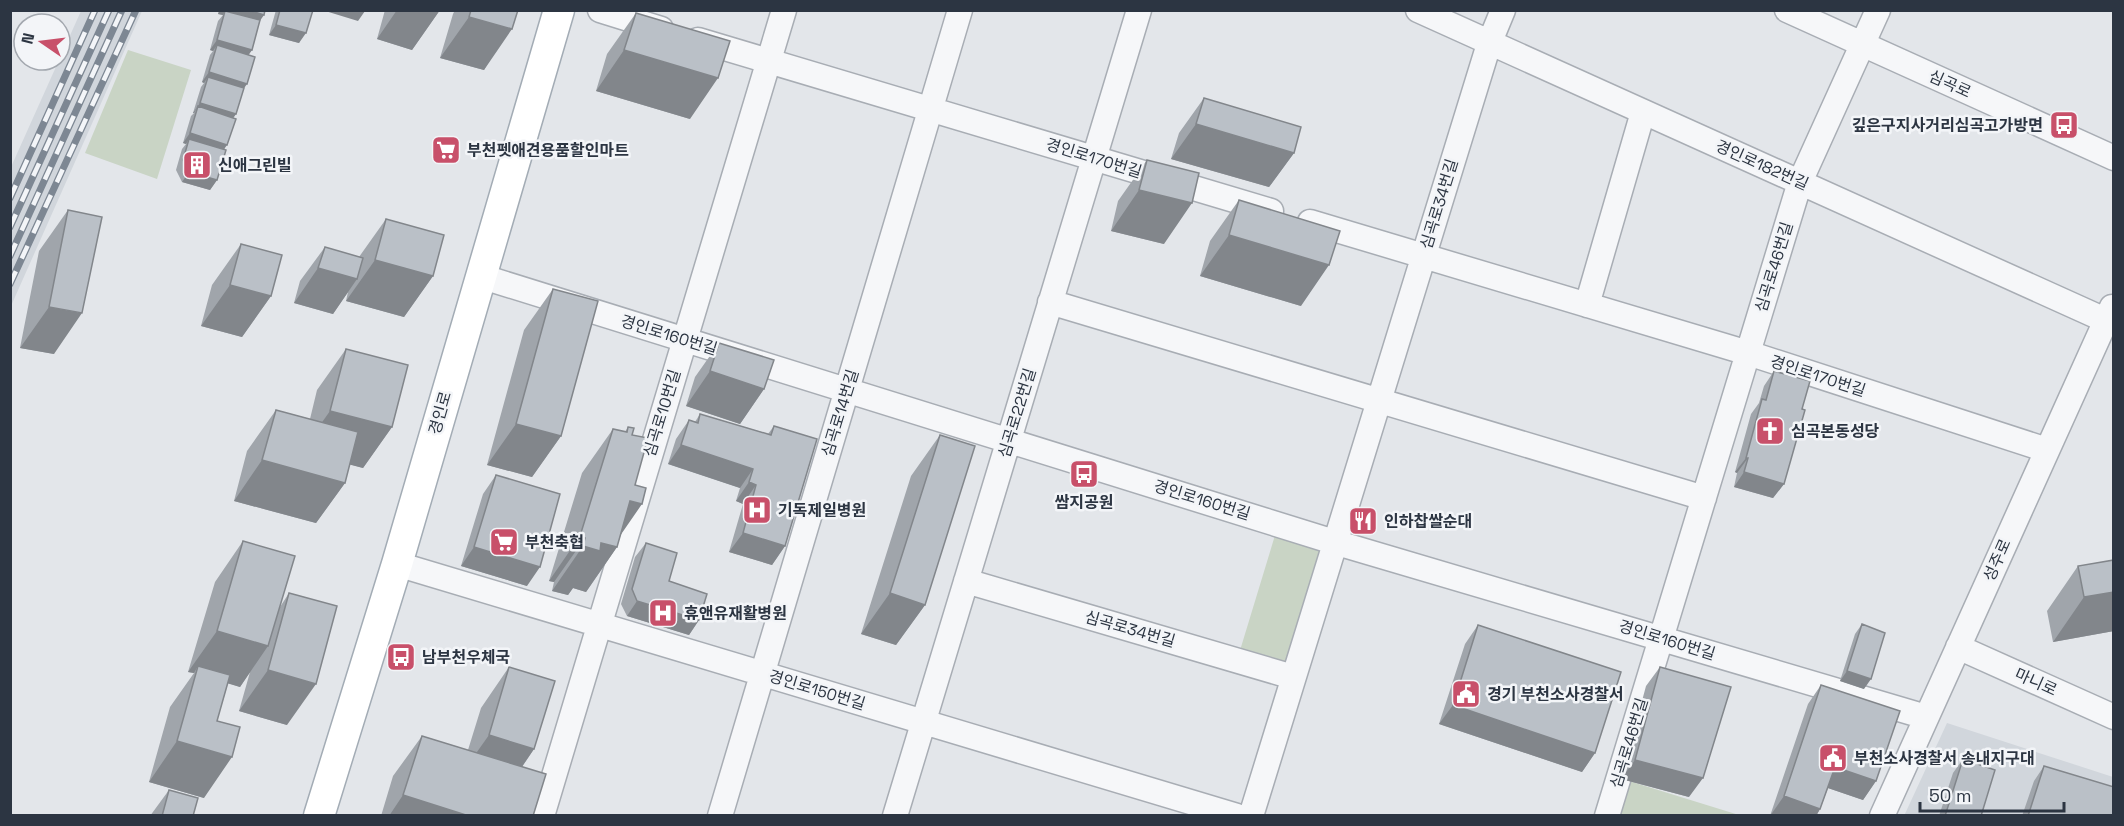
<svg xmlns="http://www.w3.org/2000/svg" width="2124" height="826" font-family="'Space Grotesk','Noto Sans KR',sans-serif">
<rect width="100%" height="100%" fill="#e3e6ea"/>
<path fill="#d1d6dc" d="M81 11H142L11 306V167Z
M1947 723 2113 777V815L1904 816Z"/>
<path fill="#c9d4c5" d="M128 50 191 70 157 179 85 153Z
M1276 532 1328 548 1288 671 1238 657Z
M1629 781 1739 815 1617 816Z"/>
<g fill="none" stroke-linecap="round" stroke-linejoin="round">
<g stroke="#a8adb4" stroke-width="27">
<path id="minor" d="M600 10 661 29
M1418 10 2114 324
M1787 10 2114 158
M698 40 1271 211
M1310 222 1748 353 2047 450
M480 276 1334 542 1926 717
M1050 302 1704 498
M1587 305 1643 112
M397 564 1237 816
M966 581 1293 677
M1958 647 2114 717
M542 816 784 10
M720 816 960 10
M895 816 1139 10
M1251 816 1489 44 1503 10
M1607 816 1800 182 1878 10
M1882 816 2112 307"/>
</g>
<g stroke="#a3acb5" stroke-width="33">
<path id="major" d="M319 816 397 564 559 10"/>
</g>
<use href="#minor" stroke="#f6f7f9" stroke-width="24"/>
<use href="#major" stroke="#fff" stroke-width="30"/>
<g stroke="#7d8793" stroke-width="7">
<path id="rail" d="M10 198 95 10
M10 227 109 10
M10 256 122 10
M10 284 136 10"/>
</g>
<use href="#rail" stroke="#f3f5f8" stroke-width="4.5" stroke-dasharray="14" stroke-linecap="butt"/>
</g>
<path fill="#a0a5ab" d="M219 10H265L260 20 252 50 248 55 244 88 236 114 233 118 224 150 217 180 210 190 182 182 176 170 182 149 186 144 183 143 191 116 194 113H193L201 87 204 83 202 82 210 55 213 51 210 50 218 21 223 15 218 14Z
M276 10H313L299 43 269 35Z
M385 10H440L412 50 377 39Z
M455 10H518L484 70 440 58 453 14Z
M636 13 690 119 596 91 607 54Z
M1204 98 1294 153 1269 187 1171 159 1179 133Z
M1147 160 1164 244 1111 231 1118 201Z
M1239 200 1301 306 1200 276 1210 241Z
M68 210 54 354 20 348 39 251Z
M386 219 433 276 404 317 346 301 348 292 333 314 294 303 300 281 325 247 359 257Z
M241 244 271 296 242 337 201 326 212 285Z
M553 289 561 436 532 477 487 465 524 330Z
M719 343 764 389 740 424 686 406 695 377Z
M346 349 392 427 363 468 349 464 345 483 316 523 234 501 247 451 276 410 310 419 317 390Z
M1774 371 1802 409 1784 484 1773 498 1734 487 1737 473 1735 472 1751 414 1759 403 1764 386Z
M700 414 768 434 774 426 785 546 772 565 729 552 743 504 736 501 740 488 668 464 676 439 689 420 695 422Z
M628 427 632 435 621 534 617 547 586 592 573 588 568 595 552 591 554 582 549 581 582 473 613 429 625 432Z
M940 435 925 605 896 645 861 634 911 476Z
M496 475 527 586 461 566 483 494Z
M243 541 280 607 289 593 287 725 239 711 250 672 240 687 228 683 217 721 204 798 149 782 170 707 194 673 188 672 215 582Z
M646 543 669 581 699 620 689 635 627 616 621 604 635 557Z
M2114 560V631L2053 642 2047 611 2078 566Z
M1862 624 1864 689 1840 681 1855 634Z
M1478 625 1595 753 1582 772 1439 724 1465 644Z
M509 667 534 749 522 767 533 816H381L393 776 422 736 468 750 481 708Z
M1660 667 1689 797 1621 779 1646 686Z
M1821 685 1876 781 1863 800 1828 788 1820 809 1816 816H1770L1808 704Z
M1963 759 1981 816H1939L1953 773Z
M2044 766 2114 816H2022L2034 781Z
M169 790 193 816H150Z"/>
<path fill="#82868b" d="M220 10H248L264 15 257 25 225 11 223 15 218 14Z
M322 10 365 11 358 21Z
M397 10H440L412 50 377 39Z
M469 17 512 29 484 70 440 58Z
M276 25 306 33 299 43 269 35Z
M217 40 252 50 245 60 217 45 213 51 210 50Z
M624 50 718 78 690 119 596 91Z
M209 72 247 84 240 94 208 77 204 83 202 82Z
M200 103 236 114 229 124 198 106 194 113H193Z
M1196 124 1294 153 1269 187 1171 159Z
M190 133 227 145 220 155 189 139 186 144 183 143Z
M189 172 217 180 210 190 182 182Z
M1139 190 1192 203 1164 244 1111 231Z
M1229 235 1329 265 1301 306 1200 276Z
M375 260 433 276 404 317 346 301Z
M318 268 357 279 333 314 294 303Z
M230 285 271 296 242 337 201 326Z
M49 307 82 313 54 354 20 348Z
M710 371 764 389 740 424 686 406Z
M330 411 392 427 363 468 301 452Z
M516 424 561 436 532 477 487 465Z
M681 445 753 469 740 488 668 464Z
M1746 458H1748L1737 473 1735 472Z
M262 460 345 483 316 523 234 501Z
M1744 472 1784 484 1773 498 1734 487Z
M749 482 756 485 743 504 736 501Z
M630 501 642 504 613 546 617 547 586 592 573 588 568 595 552 591 583 546Z
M743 533 785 546 772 565 729 552Z
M580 536 585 538 554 582 549 581Z
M474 547 540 567 527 586 461 566Z
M2114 592V631L2053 642 2084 597Z
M890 593 925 605 896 645 861 634Z
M637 601 699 620 689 635 627 616Z
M217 631 268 646 240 687 196 674 198 666 194 673 188 672Z
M268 670 316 684 287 725 239 711Z
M1847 671 1871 679 1864 689 1840 681Z
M1453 705 1595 753 1582 772 1439 724Z
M489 735 534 749 506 790 460 776Z
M177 741 232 757 204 798 149 782Z
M1635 760 1703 778 1689 797 1621 779Z
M1835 767 1876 781 1863 800 1822 786Z
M403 795 469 816H389Z
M1784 796 1820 809 1816 816H1770Z"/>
<path fill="#bac0c7" stroke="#82868b" stroke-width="1.5" d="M248 10H265L264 15Z
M280 10H313L306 33 276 25Z
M471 10H518L512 29 469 17Z
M225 11 260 20 252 50 217 40Z
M636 13 730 41 718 78 624 50Z
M217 45 255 57 247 84 209 72Z
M208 77 244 88 236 114 200 103Z
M1204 98 1301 127 1294 153 1196 124Z
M198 106 236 119 227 145 190 133Z
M189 139 226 150 217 180 189 172 183 160Z
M1147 160 1199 173 1192 203 1139 190Z
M1239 200 1340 231 1329 265 1229 235Z
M68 210 102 217 82 313 49 307Z
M386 219 444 235 433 276 375 260Z
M241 244 282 255 271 296 230 285Z
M325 247 363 258 357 279 318 268Z
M553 289 598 301 561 436 516 424Z
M719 343 774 360 764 389 710 371Z
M346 349 408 365 392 427 330 411Z
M1774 371 1810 381 1802 409 1805 410 1784 484 1744 472 1748 458H1746L1762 399 1766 400Z
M276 410 358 432 345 483 262 460Z
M700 414 771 435 774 426 817 439 785 546 743 533 756 485 749 482 753 469 681 445 689 420 698 423Z
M628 427 634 428 632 435 648 438 635 485 646 488 642 504 630 501 617 547 601 543 600 551 583 546 585 538 580 536 613 429 627 432Z
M940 435 975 446 925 605 890 593Z
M496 475 560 494 540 567 474 547Z
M243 541 295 556 268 646 217 631Z
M646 543 677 553 669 581 707 594 699 620 637 601 632 589Z
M2114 560V592L2084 597 2078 566Z
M289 593 337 606 316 684 268 670Z
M1862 624 1885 633 1871 679 1847 671Z
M1478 625 1621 672 1595 753 1453 705Z
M198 666 230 675 217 721 240 727 232 757 177 741Z
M509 667 555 681 534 749 489 735Z
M1660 667 1731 687 1703 778 1635 760Z
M1821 685 1900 711 1876 781 1835 767 1820 809 1784 796Z
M422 736 546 774 533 816H469L403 795Z
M1963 759 1995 770 1981 816H1945Z
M2044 766 2114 787V816H2028Z
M169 790 198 798 193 816H162Z"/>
<defs>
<g id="bus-square" transform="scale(1.5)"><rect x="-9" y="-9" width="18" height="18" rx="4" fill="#c8506a" stroke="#f3f5f8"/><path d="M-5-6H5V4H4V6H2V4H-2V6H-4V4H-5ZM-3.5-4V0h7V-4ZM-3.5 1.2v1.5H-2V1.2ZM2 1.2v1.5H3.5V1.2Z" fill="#fff"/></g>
<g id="supermarket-square" transform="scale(1.5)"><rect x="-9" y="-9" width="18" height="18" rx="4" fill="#c8506a" stroke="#f3f5f8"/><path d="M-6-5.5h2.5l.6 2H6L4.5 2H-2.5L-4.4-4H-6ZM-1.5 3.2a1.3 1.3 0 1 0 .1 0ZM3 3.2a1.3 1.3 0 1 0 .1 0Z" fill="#fff"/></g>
<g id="building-square" transform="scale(1.5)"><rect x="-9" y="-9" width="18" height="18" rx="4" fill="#c8506a" stroke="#f3f5f8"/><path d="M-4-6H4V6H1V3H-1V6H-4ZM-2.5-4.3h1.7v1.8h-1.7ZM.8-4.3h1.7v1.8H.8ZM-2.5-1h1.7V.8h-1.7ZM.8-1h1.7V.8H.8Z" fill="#fff"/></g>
<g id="church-square" transform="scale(1.5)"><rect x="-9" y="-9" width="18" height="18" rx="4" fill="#c8506a" stroke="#f3f5f8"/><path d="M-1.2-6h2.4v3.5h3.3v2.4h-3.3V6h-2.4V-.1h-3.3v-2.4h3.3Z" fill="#fff"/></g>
<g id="hospital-square" transform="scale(1.5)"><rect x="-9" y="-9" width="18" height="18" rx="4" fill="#c8506a" stroke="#f3f5f8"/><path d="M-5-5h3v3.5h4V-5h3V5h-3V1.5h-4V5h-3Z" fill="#fff"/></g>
<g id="restaurant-square" transform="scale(1.5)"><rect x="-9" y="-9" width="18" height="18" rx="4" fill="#c8506a" stroke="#f3f5f8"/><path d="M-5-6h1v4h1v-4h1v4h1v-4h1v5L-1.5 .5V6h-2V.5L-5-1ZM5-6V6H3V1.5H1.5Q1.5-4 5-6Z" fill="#fff"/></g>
<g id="civic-square" transform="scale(1.5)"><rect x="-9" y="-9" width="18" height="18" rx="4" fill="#c8506a" stroke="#f3f5f8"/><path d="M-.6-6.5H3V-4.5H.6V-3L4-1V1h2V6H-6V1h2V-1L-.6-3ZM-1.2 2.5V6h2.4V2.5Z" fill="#fff"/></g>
</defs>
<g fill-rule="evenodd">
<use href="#bus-square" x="2064" y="125"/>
<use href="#supermarket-square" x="446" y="150"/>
<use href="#building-square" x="197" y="165"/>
<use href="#church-square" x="1770" y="431"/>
<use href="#bus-square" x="1084" y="474"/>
<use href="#hospital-square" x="757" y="510"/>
<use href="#restaurant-square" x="1363" y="521"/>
<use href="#supermarket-square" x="504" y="542"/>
<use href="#hospital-square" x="663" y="613"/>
<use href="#bus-square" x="401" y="657"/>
<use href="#civic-square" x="1466" y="694"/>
<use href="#civic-square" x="1833" y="758"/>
</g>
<g text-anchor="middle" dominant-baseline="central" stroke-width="5" stroke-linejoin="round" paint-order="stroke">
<g font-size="16" fill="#2c3542" stroke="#f3f5f8">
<text transform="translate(1950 84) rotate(24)">심곡로</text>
<text transform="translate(1094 158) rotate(17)">경인로170번길</text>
<text transform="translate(1762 165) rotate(24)">경인로182번길</text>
<text transform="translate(1439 204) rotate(-73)">심곡로34번길</text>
<text transform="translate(1774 267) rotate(-73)">심곡로46번길</text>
<text transform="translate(669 335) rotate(17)">경인로160번길</text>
<text transform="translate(1818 376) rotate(18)">경인로170번길</text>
<text transform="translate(440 413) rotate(-74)">경인로</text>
<text transform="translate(662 413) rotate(-73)">심곡로10번길</text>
<text transform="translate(840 413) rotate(-73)">심곡로14번길</text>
<text transform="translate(1017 413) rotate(-73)">심곡로22번길</text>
<text transform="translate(1202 500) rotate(17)">경인로160번길</text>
<text transform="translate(1997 560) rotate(-66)">성주로</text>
<text transform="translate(1130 629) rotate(16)">심곡로34번길</text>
<text transform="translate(1667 640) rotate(17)">경인로160번길</text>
<text transform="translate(2036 682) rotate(24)">마니로</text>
<text transform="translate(817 690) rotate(17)">경인로150번길</text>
<text transform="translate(1629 743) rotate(-73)">심곡로46번길</text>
</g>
<g font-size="16" font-weight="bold" fill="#2c3542" stroke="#f3f5f8" text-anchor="start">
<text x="2043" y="125" text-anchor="end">깊은구지사거리심곡고가방면</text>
<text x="467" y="150">부천펫애견용품할인마트</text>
<text x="218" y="165">신애그린빌</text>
<text x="1791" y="431">심곡본동성당</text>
<text x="1084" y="502" text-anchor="middle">쌈지공원</text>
<text x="778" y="510">기독제일병원</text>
<text x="1384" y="521">인하찹쌀순대</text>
<text x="525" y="542">부천축협</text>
<text x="684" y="613">휴앤유재활병원</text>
<text x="422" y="657">남부천우체국</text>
<text x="1487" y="694">경기 부천소사경찰서</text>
<text x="1854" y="758">부천소사경찰서 송내지구대</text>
</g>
</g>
<rect width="2124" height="826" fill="none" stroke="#2c3542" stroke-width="24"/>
<g transform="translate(42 42) rotate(284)"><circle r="28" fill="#f3f5f8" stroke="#a3a8af" stroke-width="1.5"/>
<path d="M0-4.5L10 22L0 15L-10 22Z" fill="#c8506a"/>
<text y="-9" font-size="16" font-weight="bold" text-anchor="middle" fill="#2c3542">N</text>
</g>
<path d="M1920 802v9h144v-9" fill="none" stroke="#2c3542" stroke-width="3"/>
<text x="1929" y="802" font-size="18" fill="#2c3542" stroke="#f3f5f8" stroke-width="4.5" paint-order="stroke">50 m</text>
</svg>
